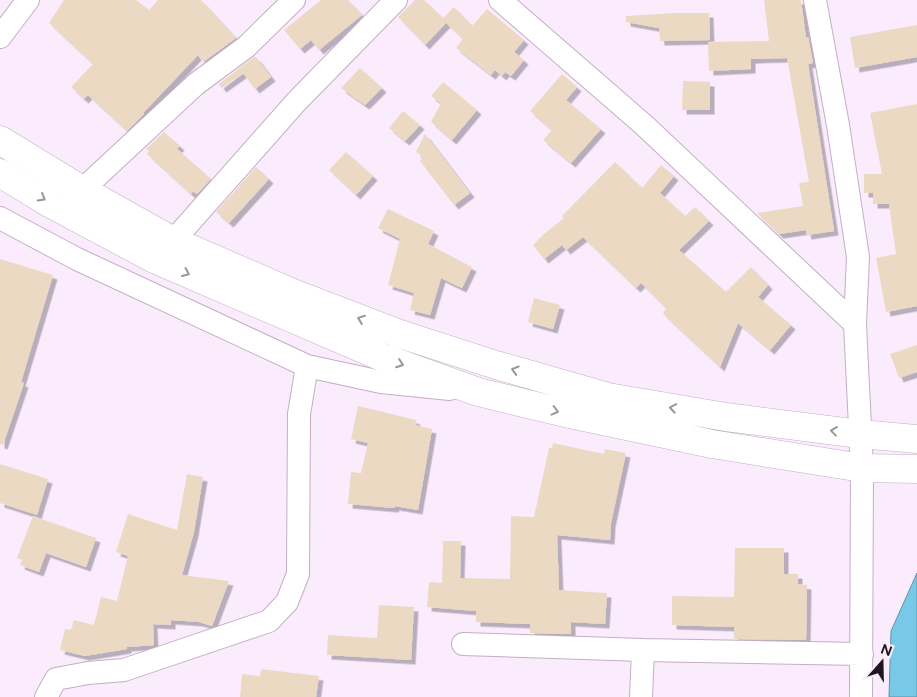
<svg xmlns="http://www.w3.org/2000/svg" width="917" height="697" font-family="Figtree,sans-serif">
<defs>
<filter id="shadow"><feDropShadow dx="4.5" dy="4.5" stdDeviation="0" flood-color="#0004"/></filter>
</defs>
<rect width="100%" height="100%" fill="#fbecfd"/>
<path fill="#77c9e7" stroke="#5c94ab" d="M917 573V697H889L891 631Z"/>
<path fill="#ecd9c4" filter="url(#shadow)" d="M64 0H136L149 10 158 0H201L236 38 203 62 198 55 143 113 144 114 127 131 88 95 84 99 71 87 93 64 49 23Z
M321 0H348L362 15 319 50 311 40 300 49 284 30Z
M415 0H424L443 18 454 7 472 26 487 9 524 40 514 52 524 60 511 76 505 72 502 76 495 70 491 75 456 48 463 39 446 23 425 45 398 17Z
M764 0H801L806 38 808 37 813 63 808 64 834 231 807 235 806 230 779 234 757 213 803 206 799 183 809 182 787 58 751 59V69L709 71 708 42 769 41Z
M675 13H709L710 40 660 41 659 28 626 22V16Z
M917 25V57L855 68 850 37Z
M254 57H256L271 77 255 89 243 73 222 88 219 84Z
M360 68 382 88 365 105 341 88Z
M562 74 577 87 566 100 601 129 571 163 543 140 552 130 530 111Z
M683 81 710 82V110H682Z
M443 82 477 110 452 140 431 122 441 103 431 96Z
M917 104V306L886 312 876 258 896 254 889 204H873V193H864V174H882L870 113Z
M403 111 420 125 405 141 389 128Z
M164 132 180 146 177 149 211 179 197 194 193 191 191 194 147 154 149 151 146 149Z
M425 134 470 193 454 205 420 161 423 157 416 152Z
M346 152 373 176 356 195 329 170Z
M615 162 642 188 661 165 674 176 660 193 685 216 695 207 709 221 679 250 726 292 751 267 768 285 758 297 791 325 770 350 738 323 720 367 663 314 666 308 641 283 636 288 583 237 566 250 562 245 544 259 533 245 544 234 564 218 562 216Z
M256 167 269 179 229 223 216 212Z
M388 209 434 231 428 244 472 267 462 288 441 278 430 315 410 310 414 293 388 285 400 239 378 228Z
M0 259 53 275 21 382 24 383 3 445 0 444Z
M534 298 560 305 553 329 528 322Z
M917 345V372L899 378 890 354Z
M358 406 416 420 415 425 432 429 418 510 395 506 394 508 348 504 351 472 361 473 368 443 351 439Z
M553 443 604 454 605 449 626 453 611 523 610 540 557 535 559 590 607 593 605 624 571 622V634L530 633V624L476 622V611L427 607 429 582 442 583 443 541H461L460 578 510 579 511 516 534 517 549 448H552Z
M0 464 48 479 37 515 0 503Z
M187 474 203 477 194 532 182 575 229 581 212 626 199 622 171 620V625L153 624 154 645 127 647V649L85 656 60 650 65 629 71 630 74 620 94 625 101 597 117 601 128 556 116 552 128 514 177 530Z
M33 516 96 538 86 567 46 553 39 572 20 565 22 560 17 558Z
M735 548H784V574H798V584L807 585 806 640 734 639V627L672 625V596L734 597Z
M379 605 414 607 411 660 327 655 328 635 377 638Z
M261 669 319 676 316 697H240L242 674 260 676Z"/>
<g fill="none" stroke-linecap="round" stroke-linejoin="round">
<g stroke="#c2afc3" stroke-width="24">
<path id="minor" d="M500 0 644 125 855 324
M815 0 838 125 858 257 855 324 862 468 861 697
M0 37 28 0
M82 190 196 84 246 47 294 0
M0 218 77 259 307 366 381 382 450 389
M173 241 297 101 396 0
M463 644 643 650 862 654
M46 697 56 679 88 673 124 670 269 621 287 602 298 574 299 414 307 366
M641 697 643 650"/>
</g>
<g stroke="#c2afc3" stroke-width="29">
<path id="major" d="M0 140 82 190 173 241 293 293 400 334 496 365 608 397 726 417 860 434 917 439
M0 173 51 204 154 259 384 358 478 392 565 413 712 444 862 468 917 469"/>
</g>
<use href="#minor" stroke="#fff" stroke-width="22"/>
<use href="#major" stroke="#fff" stroke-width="28"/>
</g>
<defs><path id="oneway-chevron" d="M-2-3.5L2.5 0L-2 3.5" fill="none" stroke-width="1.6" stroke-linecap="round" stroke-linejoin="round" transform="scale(1.25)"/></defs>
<g stroke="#9a979a">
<use href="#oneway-chevron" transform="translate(42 198) rotate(31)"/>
<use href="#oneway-chevron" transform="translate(186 273) rotate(24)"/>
<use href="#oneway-chevron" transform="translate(361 319) rotate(-159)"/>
<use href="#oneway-chevron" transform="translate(400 364) rotate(20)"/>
<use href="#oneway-chevron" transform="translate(515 370) rotate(-164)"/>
<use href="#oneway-chevron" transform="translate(673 408) rotate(-170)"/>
<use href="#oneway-chevron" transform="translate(555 411) rotate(14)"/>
<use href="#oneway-chevron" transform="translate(834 431) rotate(-173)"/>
</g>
<g transform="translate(882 662) rotate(20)" stroke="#fbecfd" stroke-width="4" paint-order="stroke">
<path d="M0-4L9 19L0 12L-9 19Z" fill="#1e171e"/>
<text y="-8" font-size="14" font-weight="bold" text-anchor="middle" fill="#1e171e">N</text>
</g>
</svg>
